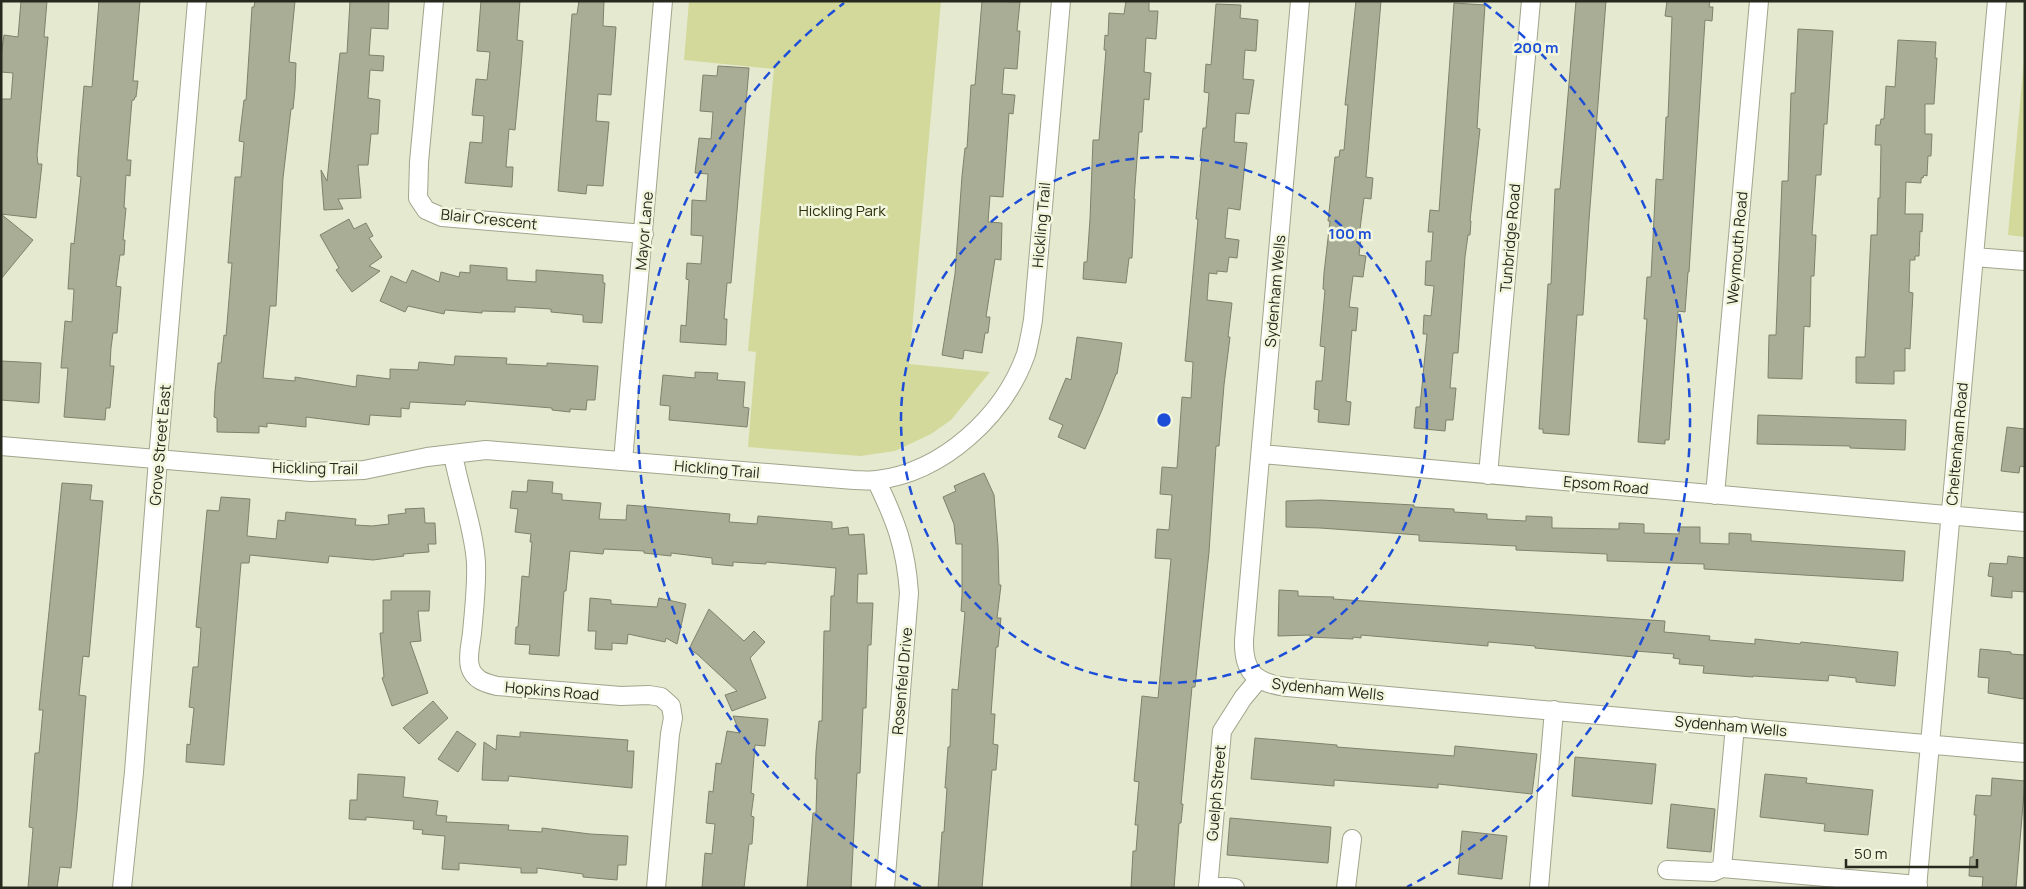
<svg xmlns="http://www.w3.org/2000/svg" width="2026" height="889" font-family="Manrope,sans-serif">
<rect width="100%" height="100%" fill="#e5e9cf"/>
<path fill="#d2d99a" d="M689 1H941L909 364 990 372 951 420 931 434 895 451 860 456 748 447 756 352 748 351 774 69 684 60Z
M2025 49V237L2008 235Z"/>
<path fill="#aaad95" stroke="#7f826b" d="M21 1H47L44 37H48L37 155 38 164H42L36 218 1 214 33 240 1 279V99H11L13 73 1 72V56L4 35 18 37Z
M99 1H140L133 81H138L136 97H135L134 100H132L127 160H131L130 176 126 175 124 208H126L123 240H125L124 255H120L116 286 121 287 117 333H113L111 348 110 366H114L110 408H106L105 420 64 417 68 368H61L65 321 72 322 74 289H68L71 243 74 244 81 177 77 176 78 157 84 86 92 87Z
M255 1H295L289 62 296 63 295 89 293 109H291L283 178 276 306H270L263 378 295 381V377L356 387 357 375 390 379V369L418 370 419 362 454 365 455 356 507 358 506 364 547 366V363L598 366 595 400H587L586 410 570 409V412L552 410V408L466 401 465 405 410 402 409 409 401 408V417L370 415 369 425 306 417V427L267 423V427L259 426V433L217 432V418L214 417 215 392 218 363H221L224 335 226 336 232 263H228L235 177H241L244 142 239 141 244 100H246L252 7H254Z
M350 1H389L388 29 371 28 369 55 384 56 383 71 370 70 368 98 380 100 378 134H371L368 165H358L361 198 338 199 343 209 324 210 321 170 327 181 340 53H347Z
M481 1H520L517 40 523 41 521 67 515 130 509 129 506 167H513L512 187 465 183 470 142 482 143 484 116 472 115 476 79 487 80 490 52 477 51Z
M579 1H604L603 26 616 27 611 95 598 94 596 121 609 122 603 186 587 185 586 194 558 191 572 14H577Z
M982 1 1020 2 1017 31H1020L1017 69 1004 68 1002 94 1015 95 1013 114 1009 113 1003 197 990 196 988 222 1002 223 1001 260 995 259 986 317H990L988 333H985L982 353 964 350 963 359 942 355 955 274 962 176 965 148H967L971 85H975Z
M1126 1H1149V11H1158L1156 39 1146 38 1144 72 1151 73 1149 100 1144 99 1142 132H1139L1134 199H1135L1132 258H1129L1126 283 1083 279 1084 262H1087L1090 219 1093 140H1099L1106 50H1104L1105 35 1108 36 1109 13 1124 14Z
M1356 1H1381L1366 177 1373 178 1371 199 1364 198 1360 229 1362 230 1359 255 1366 256 1363 277 1353 276 1349 307 1358 308 1356 331 1352 330 1346 401 1351 402 1349 425 1318 422 1319 410 1314 409 1316 381H1322L1325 347 1320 346 1325 290 1323 289 1324 273 1330 221H1328L1335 157H1339L1340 150H1344L1348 105H1345Z
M1576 1H1606L1589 220 1583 315H1577L1569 435 1543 433V429H1539L1548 284H1551L1555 189H1560Z
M1667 1H1710L1709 7H1713L1712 21 1705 20 1689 272H1688L1685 312 1678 311 1669 440H1665V444L1638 442 1647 319H1644L1647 277H1651L1656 179 1663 180 1666 117H1668L1672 17 1665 16Z
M1454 3 1485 5 1477 128 1480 129 1478 147 1470 221H1471L1470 235H1468L1465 257 1458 353H1453L1450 388H1456L1453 420H1446L1445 431 1414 428 1416 407H1420L1427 334H1423L1424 315 1431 316 1434 286 1425 285 1426 261H1431L1433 232H1428L1430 210 1439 211Z
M1216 4 1241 5 1240 18 1258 20 1256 51 1245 50 1243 79 1254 80 1249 114 1236 113 1234 142 1247 143 1240 210 1228 208 1225 238 1239 240 1237 258 1229 257 1227 272 1217 271V274L1209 273 1207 300 1232 303 1228 337H1230L1224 385 1219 446H1216L1209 552 1195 687H1192L1181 804H1183L1181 823H1179L1174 888H1131L1133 851H1136L1138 825H1135L1139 782 1134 781 1142 696 1158 698 1171 559 1155 558 1157 529 1169 530 1172 495 1160 494 1162 467 1177 468 1182 397 1191 398 1193 362 1185 361 1198 219H1196L1202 158 1200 157 1203 128H1206L1209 93 1204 92 1206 64 1211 65Z
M1798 29 1833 31 1827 124H1824L1821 175H1816L1812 235H1816L1814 276H1811L1810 327 1804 326 1802 379 1768 378 1769 335H1776L1782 181H1788L1791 93H1795Z
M1898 40 1936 42 1935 58H1937L1934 104H1925V134H1932L1931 156H1928L1927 176 1924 175 1923 178H1921V183L1906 182 1905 214H1923L1922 232 1920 231 1919 256H1915V260H1910L1909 292 1913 293 1910 349 1905 348V371H1894V384L1856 383V357H1865L1871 235H1877L1878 198H1880L1881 145H1875L1876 125H1880L1881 119H1884L1886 86 1895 87Z
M718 66 749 68 731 283H727L724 319H727L726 345 680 342 681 325 686 326 689 280 686 279 687 263 701 264 703 236 691 235 692 200 706 201 708 174 695 173 699 138 711 139 713 112 700 111 703 75 717 76Z
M349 219 354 229 366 223 373 236 369 238 382 257 369 266 380 271 352 292 336 270 339 268 320 235Z
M470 265 507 268V280L536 282V270L603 275V283H605L602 323 583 322V315L551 312V309L515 307V312L482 311V313L445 310 444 314 408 306 405 312 380 301 391 276 406 283 412 270 439 282 441 272 459 277 460 272 470 273Z
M1077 337 1122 343 1117 374H1116L1102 410 1085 449 1058 437 1063 425 1049 419 1066 378 1071 380Z
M1 361 41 363 39 403 1 400Z
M695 372 718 373 717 380 745 382 743 407 749 408 747 427 669 420 670 406 660 405 663 375 695 378Z
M1758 415 1906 420 1905 450 1850 448V446L1757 444Z
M2007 427 2025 429V467L2020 466 2019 473 2001 471Z
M984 473 994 495 998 546 999 585H1001L997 618H1001L998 647H996L991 714H995L993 744 998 745 996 770H992L982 888H938L942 832H944L947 788H945L948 747H950L952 689 958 690 965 612 961 611 962 595V544H956L954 524 943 497 956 491 954 486Z
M528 480 553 482 552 493 562 494V500L601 503 599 519 626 520 627 505 640 506 730 514 729 522 757 524 758 516 832 522V529L848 527 849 535 864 534 867 574H858L857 603H873L871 645H868L866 708H863L860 773H857L851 888H807L813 813H816L817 779H815L816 752 819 721H822L824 631H830L831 596H834L836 568 766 562V564L733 562V566L712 564V558L671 553V556L644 553V551L604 549 603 554 570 551 566 591H564L559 656 529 654 530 645 515 644 516 627H518L522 576 529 577 532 542H530L531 534 515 532 518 509 510 508 512 491 527 492Z
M62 483 92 485 90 500 103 501 89 657 83 656 79 695 86 696 77 810 71 868 60 867 57 888H28L33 828 29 827 35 753H39L43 710H39Z
M221 497 250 499 247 536 276 539 278 520 285 521 286 512 356 519 355 525 372 526 389 524 388 515 406 513 405 509 424 508 425 523H435L436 544H428L429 552 403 554 404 556 373 560 329 556 328 563 250 555 249 563H241L224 765 186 762 187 744 190 745 194 708 189 707 193 667H198L201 628 196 627 207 510 219 511Z
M1321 500 1414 505V507L1454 509V512L1487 514V519L1526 521V516L1552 517V528L1619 529V523L1644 524V533L1679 534V527H1700V543L1729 544V533L1751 534V541L1905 551 1903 581 1704 569V564L1607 561V554L1516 550V546L1419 541V535L1320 528 1286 527V501Z
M2008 556 2025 558V592L2012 591V598L1991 596 1993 577 1988 576 1990 563 2007 564Z
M1279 590 1298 591V596L1334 597 1333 599 1665 621 1664 632 1710 636 1709 640 1755 644V639L1800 644 1801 642 1898 652 1895 686 1856 682V678L1829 675 1828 681 1753 676V677L1703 673 1704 666 1679 664 1680 659 1673 658 1674 654 1635 651V657L1535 648V646L1488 642V646L1361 635V638L1353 637V639L1310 637V635L1278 636Z
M391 591H430L429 611H418L421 641 410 642 428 693 392 706 382 678 384 677 380 633H383V600H391Z
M590 598 611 600V604L657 607 659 598 686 604 677 644 666 638 665 642 628 634 627 644 612 643V650L595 649 596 631H588Z
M709 609 744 641 754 631 765 642 750 658 766 698 732 711 725 695 737 691 697 654 689 649Z
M1980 649 2011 652V654L2025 655V696L2023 699 1988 693 1989 678 1978 677Z
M433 701 448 718 419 744 403 728Z
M733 716 768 719 765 746 755 745 751 793 754 794 751 816 754 817 752 844H749L744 888H702L705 853 712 854 715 824 706 823 709 791 713 792 716 763 721 764 727 731 740 733Z
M457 731 476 744 458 772 438 759Z
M520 732 628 740 627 751H634L632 788 509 776 508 781 482 780 484 742 496 750 497 735 520 737Z
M1255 738 1337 745V747L1454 756 1455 746 1537 754 1532 794 1438 784V788L1334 780V786L1251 779Z
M1575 757 1656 764 1652 804 1572 796Z
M358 774 405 777 403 797 438 801 436 815 447 816 446 822 509 825 508 830 542 832V828L590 834 628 836 626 865H618L617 880 583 877V874L537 868V873H521V868L459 863V870L442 869 445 836 422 834 423 830 413 829 414 821 366 817V820L349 819 350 800H357Z
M1765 774 1807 778 1806 783 1873 790 1868 835 1824 831 1825 824 1760 817Z
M1992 778 2025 781 2016 888H1982L1983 877 1969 876 1970 857H1973L1976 815H1974L1976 795 1991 796Z
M1671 804 1715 809 1711 852 1667 848Z
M1230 818 1331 827 1328 863 1227 855Z
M1462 831 1507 836 1502 879 1458 874Z"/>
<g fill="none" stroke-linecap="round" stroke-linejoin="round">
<g stroke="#a1a58c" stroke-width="20">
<path id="minor" d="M434 1 419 162 418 198 426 210 442 217 644 234
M1300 1 1244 640C1243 672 1255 683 1287 687L2025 753
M1974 257 2025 261
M1 446 311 472 364 470 427 457 486 450 854 480C861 480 870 481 877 480 943 472 1004 416 1026 354 1029 343 1031 331 1033 320L1061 1
M453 454C459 489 474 528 476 563 477 586 474 610 472 633 471 643 467 656 470 667 474 680 485 683 497 686L621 696 649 695 661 697 671 706 673 718 670 734 656 888
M1261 454 2025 522
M623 461 663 1
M1488 475 1531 1
M876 480C896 521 906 548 909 593L885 888
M1715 495 1759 1
M1722 868 1735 726
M1667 870 1713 872 1722 868 1918 885
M1208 885 1235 888
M122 888 134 772 158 459 197 1
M1208 888 1222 731 1243 698 1258 680
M1346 888 1352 839
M1539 888 1554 710
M1917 888 1997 1"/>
</g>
<use href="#minor" stroke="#fff" stroke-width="18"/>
</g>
<g fill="none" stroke="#1d4ed8" stroke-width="2.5" stroke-dasharray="9 6">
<circle cx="1164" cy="420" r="263"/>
<path d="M921 887A526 526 0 0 1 844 3M1484 3A526 526 0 0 1 1407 887"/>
</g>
<g text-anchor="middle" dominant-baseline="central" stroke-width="5" stroke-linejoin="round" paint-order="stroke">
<g font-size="15" fill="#2c2f0b" stroke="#f2f6dc">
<text x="842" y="210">Hickling Park</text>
</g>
<g font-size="15" fill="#27281e" stroke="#f2f6dc">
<text transform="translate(489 219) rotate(6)">Blair Crescent</text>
<text transform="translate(1041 225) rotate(-85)">Hickling Trail</text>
<text transform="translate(644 231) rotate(-85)">Mayor Lane</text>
<text transform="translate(1510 238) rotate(-85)">Tunbridge Road</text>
<text transform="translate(1737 248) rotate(-85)">Weymouth Road</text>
<text transform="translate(1275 291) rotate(-85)">Sydenham Wells</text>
<text transform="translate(1957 444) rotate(-85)">Cheltenham Road</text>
<text transform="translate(160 445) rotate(-85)">Grove Street East</text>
<text transform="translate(315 468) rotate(1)">Hickling Trail</text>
<text transform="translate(717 469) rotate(5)">Hickling Trail</text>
<text transform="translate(1606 485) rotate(5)">Epsom Road</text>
<text transform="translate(902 681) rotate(-85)">Rosenfeld Drive</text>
<text transform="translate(1328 689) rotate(6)">Sydenham Wells</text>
<text transform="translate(552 691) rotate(5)">Hopkins Road</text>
<text transform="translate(1731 726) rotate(5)">Sydenham Wells</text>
<text transform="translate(1216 793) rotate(-85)">Guelph Street</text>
</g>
</g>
<circle cx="1164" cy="420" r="8" fill="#1d4ed8" stroke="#f2f6dc" stroke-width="2.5"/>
<g font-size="15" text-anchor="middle" font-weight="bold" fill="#1d4ed8" stroke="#f2f6dc" stroke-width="5" stroke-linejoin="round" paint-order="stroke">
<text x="1536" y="53">200 m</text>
<text x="1350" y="239">100 m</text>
</g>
<rect width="2026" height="889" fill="none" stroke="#27281e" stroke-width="5"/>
<path d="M1846 859v8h131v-8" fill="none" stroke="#27281e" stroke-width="2.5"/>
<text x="1854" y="859" font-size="15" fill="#27281e" stroke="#f2f6dc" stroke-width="4" paint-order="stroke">50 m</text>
</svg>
